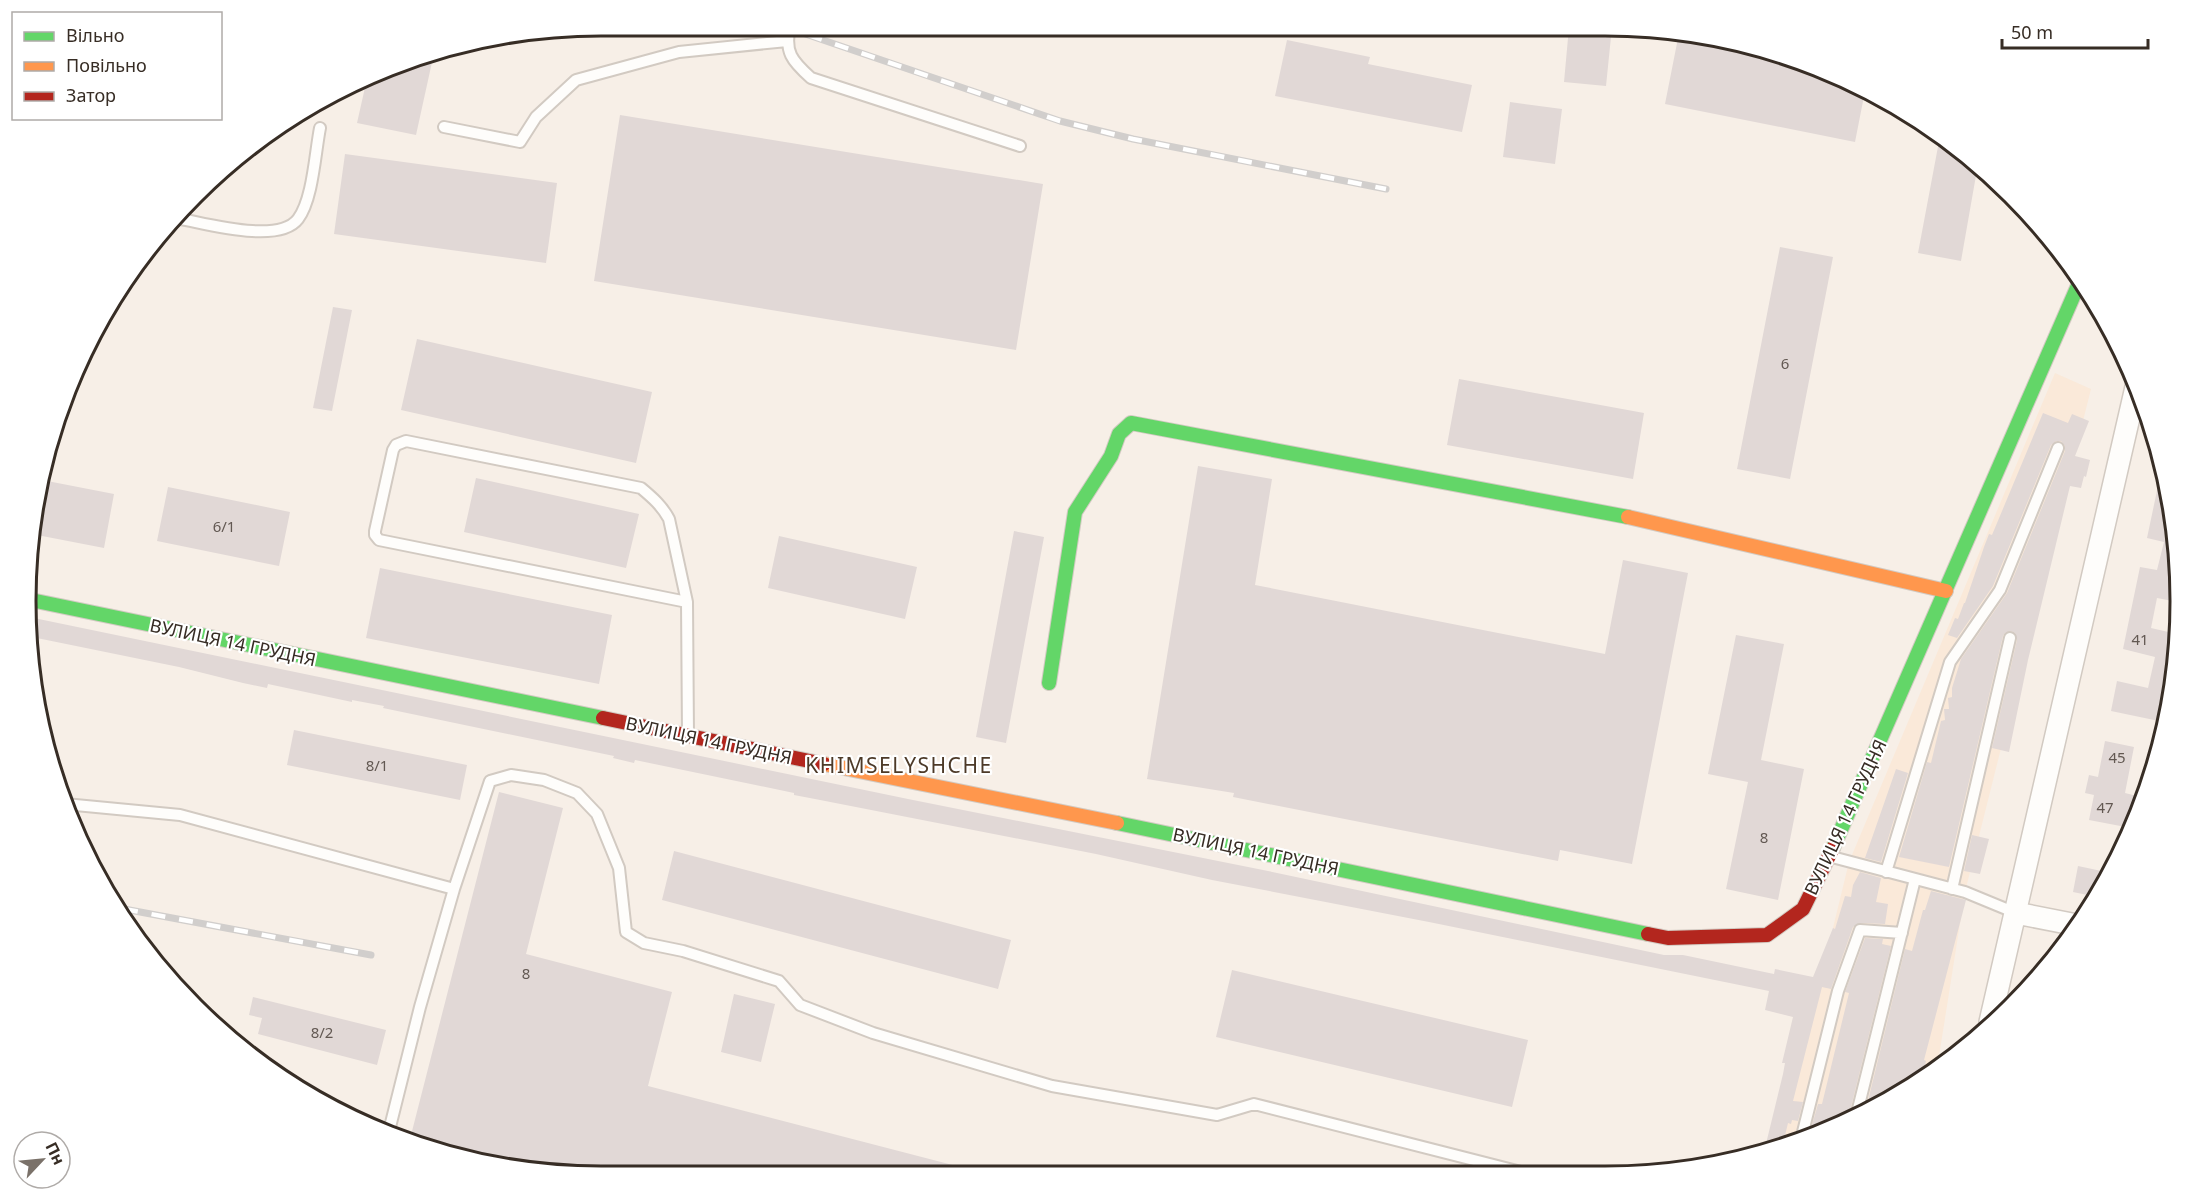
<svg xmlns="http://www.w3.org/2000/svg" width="2206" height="1202" font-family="'Noto Sans',sans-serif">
<rect width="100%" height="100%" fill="#f7efe7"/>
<path fill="#fae9d9" d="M2055 373 2091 389 1965 892 1937 1069 1924 1080 1790 1146 1768 1151 1813 1010 1849 862Z"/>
<path fill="#e1d8d6" d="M1569 27H1612L1606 86 1564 82Z
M1679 33 1754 45 1865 91 1855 142 1665 104Z
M1287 40 1370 57 1368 64 1472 85 1462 132 1275 96Z
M434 53 416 135 357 123 366 83 416 56Z
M1510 102 1562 109 1555 164 1503 157Z
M620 115 1043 184 1016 350 594 281Z
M1940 136 1978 164 1961 261 1918 253Z
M345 154 557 183 546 263 334 234Z
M1780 247 1833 257 1790 479 1737 469Z
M333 307 352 310 332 411 313 408Z
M417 339 652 392 636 463 401 410Z
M1459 379 1644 413 1633 479 1447 445Z
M2043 413 2068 423 2072 414 2089 421 2075 456 2090 460 2086 477 2084 476 2081 488 2070 486 2028 660 2009 752 1992 748 2017 640 2015 633 2011 631 2005 633 2003 636 1949 867 1899 857 1927 762 1931 763 1941 721 1945 720 1944 709H1949L1948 698 1952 697V688L1961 659 2007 593 2065 451V446L2061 441H2056L2051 445 1993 586 1957 638 1948 635 1955 618 1958 619 1964 603H1965L1984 547 1989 534 1992 535Z
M1198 466 1272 479 1255 585 1605 654 1623 560 1688 573 1632 864 1560 850 1558 861 1233 797 1234 793 1147 779Z
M2162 467 2179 564 2178 602 2157 598 2151 628 2177 634 2176 676 2175 680 2168 678 2159 721 2111 711 2117 681 2148 688 2155 657 2123 649 2140 567 2157 570 2164 542 2147 538Z
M476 478 639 514 626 568 464 532Z
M42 480 114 494 104 548 37 535Z
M168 487 290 512 279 566 157 541Z
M1014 531 1044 537 1006 743 976 737Z
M779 536 917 567 905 619 768 588Z
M380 568 612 615 599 684 366 638Z
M29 617 908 799 1268 871 1664 955H1683L1774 974 1775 969 1813 977 1833 928 1835 929 1845 896 1851 897 1853 885 1860 872 1881 878 1876 902 1888 904 1885 924 1861 923 1853 927 1831 989 1822 987 1793 1101 1803 1102 1798 1121 1792 1120 1791 1124 1788 1123 1782 1148 1764 1152 1783 1074 1785 1063H1782L1793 1017 1765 1010 1769 991 1429 922 1212 880 1096 854 815 799 794 795V793L635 760 634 763 613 758 614 756 383 708 384 706 352 700V702L268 684 267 688 243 683 179 667 27 636Z
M1736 635 1784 644 1761 760 1804 769 1778 900 1726 889 1748 782 1708 774Z
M294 730 467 765 460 800 287 765Z
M2105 741 2134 747 2125 793 2145 798 2131 828 2089 820 2094 795 2085 793 2089 775 2098 777Z
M1896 769 1908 773 1881 862 1865 858Z
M499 792 563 808 526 954 672 992 648 1086 968 1169 967 1174 564 1175 452 1157 410 1139Z
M1972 835 1989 839 1980 874 1964 871Z
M674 851 1011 940 998 989 662 900Z
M2078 866 2111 873 2097 897 2073 892Z
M1931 891 1966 900 1924 1060 1926 1061 1921 1082 1866 1109 1905 949 1912 951 1923 910H1925Z
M1865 938 1883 939 1882 944 1891 946 1850 1111V1116L1826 1128 1812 1125 1818 1104H1822L1849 993 1845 992Z
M1232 970 1528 1040 1512 1107 1216 1037Z
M734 994 775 1004 761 1062 721 1052Z
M253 997 386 1030 377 1065 258 1034 262 1018 249 1015Z"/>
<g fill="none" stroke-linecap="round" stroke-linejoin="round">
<g stroke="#d2cac2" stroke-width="14">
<path id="lane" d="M790 26C784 52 792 61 811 78L1020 146
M444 127 520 142 536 117 576 80 679 52 787 41
M181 219C208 224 279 244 298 219 313 199 315 153 320 128
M687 602 379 540 375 535V531L393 450 396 445 406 441 641 488C653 498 662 506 669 519L687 602 688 735
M65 804 180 815 454 889
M1832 857 1965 892 2016 913
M1886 872 1950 662 2000 590 2058 448
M1952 889 2010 638
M1857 1113 1915 879
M389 1131 420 1007 454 889 490 781 511 775 544 780 577 793 597 814 619 868 626 932 644 943 683 951 779 981 800 1005 873 1033 1052 1086 1217 1115 1254 1104 1521 1172
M1801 1140 1838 991 1860 930 1902 933"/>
</g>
<g stroke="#d2cac2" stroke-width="24">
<path id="street" d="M2016 913 2077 925
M1990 1022 2136 387"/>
</g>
<g stroke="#d2cac2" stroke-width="16">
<path id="fast" d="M31 600 603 718
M1049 683 1075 512 1111 456 1119 434 1131 423 1628 517
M1117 823 1648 934
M1833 848 2080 281"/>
</g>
<g stroke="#d2cac2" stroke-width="16">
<path id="slow" d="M1628 517 1946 591
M824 764 1117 823"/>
</g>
<g stroke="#d2cac2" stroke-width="16">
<path id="jam" d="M603 718 824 764
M1648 934 1668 938 1767 935 1803 909 1833 848"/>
</g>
<use href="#lane" stroke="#fefdfb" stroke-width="10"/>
<use href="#street" stroke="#fefdfb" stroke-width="21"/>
<use href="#fast" stroke="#63d668" stroke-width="14"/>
<use href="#slow" stroke="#ff974d" stroke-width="14"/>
<use href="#jam" stroke="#b3261e" stroke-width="14"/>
<g stroke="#d1cecc" stroke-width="7">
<path id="rail" d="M782 26 1060 121 1133 139 1386 189
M124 909 371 955"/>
</g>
<use href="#rail" stroke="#fff" stroke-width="4.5" stroke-dasharray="14" stroke-linecap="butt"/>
</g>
<g text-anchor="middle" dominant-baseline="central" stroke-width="4.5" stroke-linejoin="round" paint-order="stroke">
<g font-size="15" fill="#625852">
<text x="1785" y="363">6</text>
<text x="224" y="526">6/1</text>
<text x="2140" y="639">41</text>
<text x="2117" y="757">45</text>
<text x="377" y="765">8/1</text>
<text x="2105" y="807">47</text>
<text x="1764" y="837">8</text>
<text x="526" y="973">8</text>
<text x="322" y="1032">8/2</text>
</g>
<g font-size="18" fill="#372d25" stroke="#fff">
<text transform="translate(233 642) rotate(12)">ВУЛИЦЯ 14 ГРУДНЯ</text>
<text transform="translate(709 740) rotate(12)">ВУЛИЦЯ 14 ГРУДНЯ</text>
<text transform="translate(1845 817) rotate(-65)">ВУЛИЦЯ 14 ГРУДНЯ</text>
<text transform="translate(1256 851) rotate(12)">ВУЛИЦЯ 14 ГРУДНЯ</text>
</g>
<g font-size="21" letter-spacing="1.5" fill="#4d3a28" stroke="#fff">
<text x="899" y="765">KHIMSELYSHCHE</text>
</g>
</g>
<path d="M0 0H2206V1202H0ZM601 36H1605A565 565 0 0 1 2170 601V601A565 565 0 0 1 1605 1166H601A565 565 0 0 1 36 601V601A565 565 0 0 1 601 36Z" fill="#fff" fill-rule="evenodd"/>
<path fill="none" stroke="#372d25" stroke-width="3" d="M601 36H1605A565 565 0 0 1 2170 601V601A565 565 0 0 1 1605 1166H601A565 565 0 0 1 36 601V601A565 565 0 0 1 601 36Z"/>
<rect x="12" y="12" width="210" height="108" fill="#ffffff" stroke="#afaba8" stroke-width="1.5"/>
<rect x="24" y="32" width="30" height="9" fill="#63d668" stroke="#afaba8" stroke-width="1.5"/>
<text x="66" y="42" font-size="18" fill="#372d25">Вільно</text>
<rect x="24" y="62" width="30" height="9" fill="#ff974d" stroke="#afaba8" stroke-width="1.5"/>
<text x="66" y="72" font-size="18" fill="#372d25">Повільно</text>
<rect x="24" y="92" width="30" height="9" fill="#b3261e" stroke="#afaba8" stroke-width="1.5"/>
<text x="66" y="102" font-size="18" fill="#372d25">Затор</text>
<g transform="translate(42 1160) rotate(64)"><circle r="28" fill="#ffffff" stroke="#afaba8" stroke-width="1.5"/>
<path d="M0-4.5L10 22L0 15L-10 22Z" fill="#7a7169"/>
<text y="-9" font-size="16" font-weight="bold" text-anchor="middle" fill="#372d25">Пн</text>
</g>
<path d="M2002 39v9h146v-9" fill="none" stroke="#372d25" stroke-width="3"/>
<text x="2011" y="39" font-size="18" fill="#372d25" stroke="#ffffff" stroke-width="4.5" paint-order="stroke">50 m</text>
</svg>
